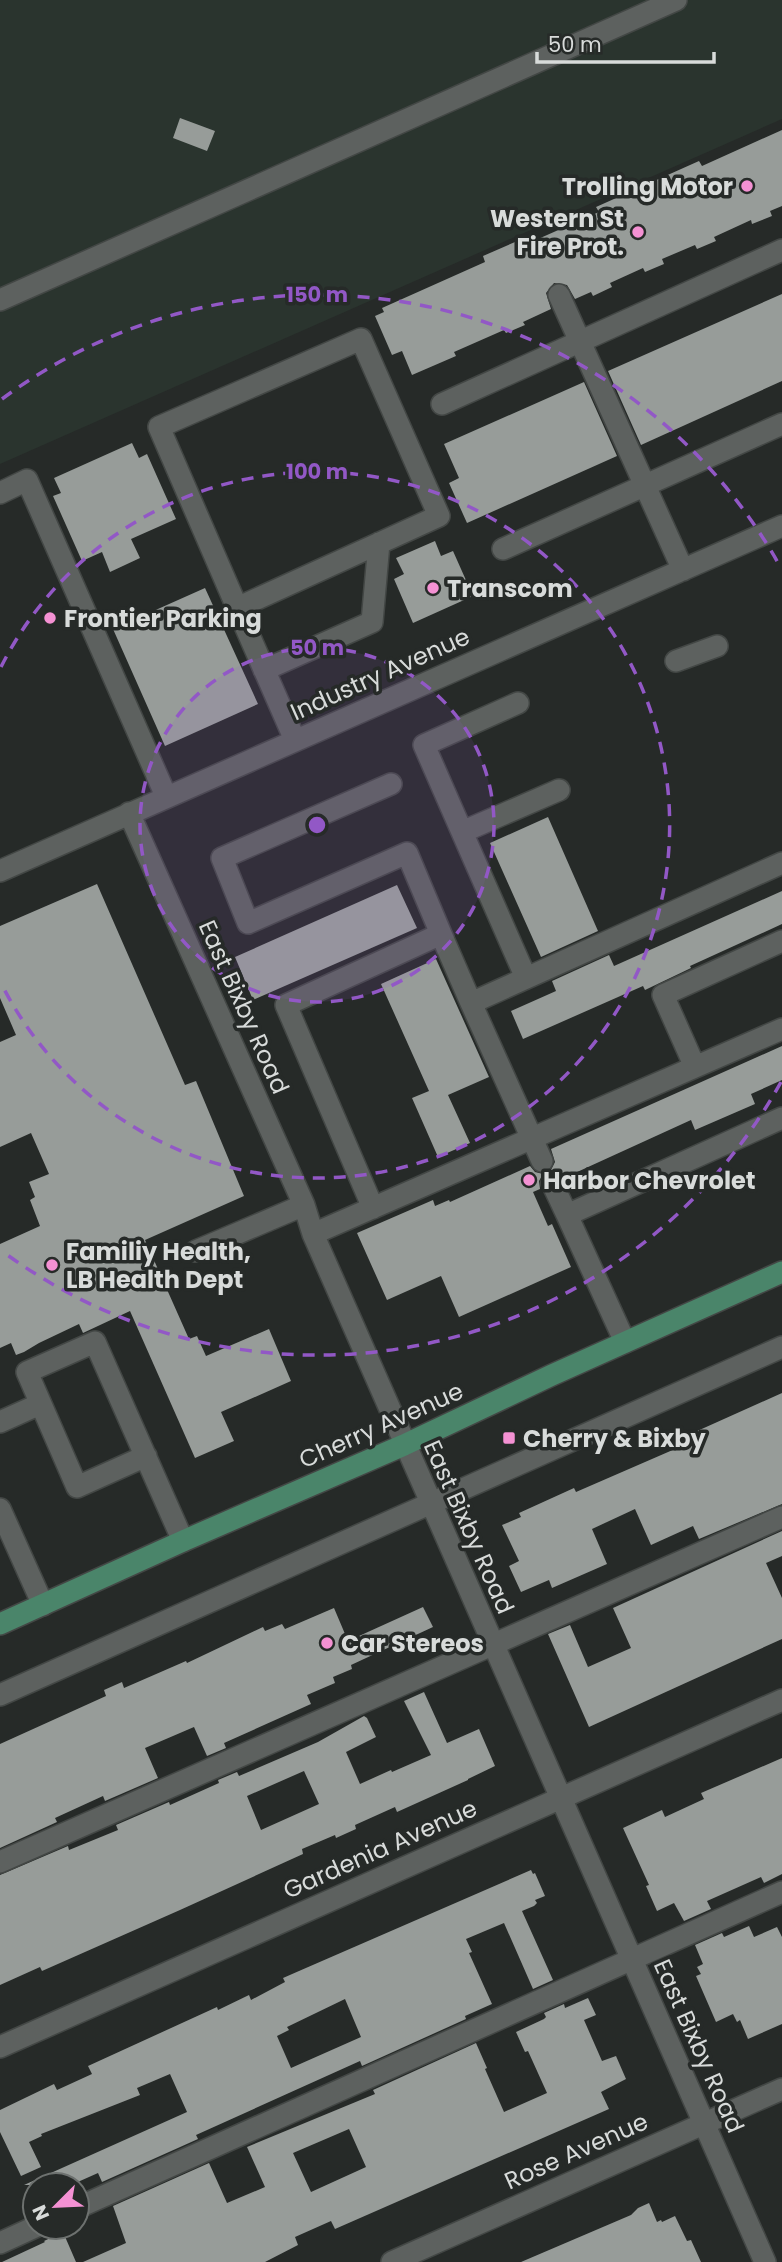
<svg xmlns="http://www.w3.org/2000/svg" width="782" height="2262" font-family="Poppins,sans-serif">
<rect width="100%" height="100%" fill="#262a28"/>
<path fill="#2a342e" d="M0 0H782V119L0 464Z"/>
<path fill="#979c99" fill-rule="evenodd" d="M180 118 215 131 207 151 173 138Z
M782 130V206L770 211 772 216 752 224 751 220 714 237 716 241 697 249 695 245 662 259 664 264 645 272 643 268 610 283 612 287 593 296 591 292 575 299 567 285 554 283 546 293 551 309 523 322 525 325 506 333 504 330 454 352 456 356 412 375 402 351 392 355 375 316 384 312 382 308 485 262 483 256 515 242 517 247H520L599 212 596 207 699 161 702 166Z
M782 294V381L641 445 608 371Z
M584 382 617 456 467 523 449 483 459 478 444 444Z
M132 443 139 458 147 454 176 519 131 539 140 558 110 572 102 552 82 561 53 496 61 493 54 478Z
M435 541 441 556 453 551 473 596 413 623 394 579 404 574 396 558Z
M205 588 258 704 165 746 113 629Z
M548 817 598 931 541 957 490 843Z
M97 884 185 1085 196 1081 244 1196 145 1240 189 1339 197 1336 206 1356 269 1329 291 1381 221 1412 234 1441 195 1458 130 1311 83 1333 79 1324 39 1343 24 1352 16 1355 11 1343 0 1348V1244L40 1226 30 1200 35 1197 29 1182 49 1174 31 1133 0 1147V1042L16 1035 0 998V926Z
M397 885 417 928 253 1000 235 957Z
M782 891V924L690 966 691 968 645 990 643 986 523 1039 511 1011 556 991 552 981 609 955 614 966Z
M436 959 489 1077 448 1095 470 1143 438 1157 412 1098 429 1091 381 984Z
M782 1046V1080L751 1094 755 1104 695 1130 691 1120 564 1178 559 1172 551 1170 555 1162 551 1149Z
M530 1166 535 1172 543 1174 539 1181 540 1189 533 1192 548 1226 552 1224 571 1267 459 1317 441 1276 387 1300 357 1233 433 1200 435 1206 449 1200 450 1202Z
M782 1393V1504L699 1539 693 1526 651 1545 635 1509 592 1529 607 1564 552 1588 549 1580 521 1592 509 1566 519 1561 502 1525 521 1517 519 1513 574 1488 576 1492 698 1439 695 1432Z
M782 1531V1556L766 1563 782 1598V1639L589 1727 548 1634 570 1625 588 1667 631 1648 613 1608Z
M423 1607 433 1627 351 1665 352 1669 333 1677 335 1683 307 1695 311 1704 224 1743 226 1748 207 1756 194 1727 145 1748 158 1778 105 1801 103 1796 55 1818 57 1822 0 1848V1744L106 1696 104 1690 122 1682 124 1688 186 1661 187 1663 263 1627 265 1631 282 1624 285 1629 334 1608 348 1641Z
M424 1692 447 1743 479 1729 495 1766 468 1779V1780L397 1812 395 1807 355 1825 356 1829 336 1838 335 1835 302 1849 303 1854 180 1910 42 1971 40 1967 0 1985V1875L68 1846 69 1850 118 1830 116 1825 169 1802 170 1805 219 1783 218 1780 237 1772 239 1776 318 1742 364 1716 367 1718 376 1737 346 1752 360 1784 391 1770 392 1772 431 1755 404 1701ZM304 1771 319 1804 261 1830 247 1796Z
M782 1758V1874L764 1883 761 1877 707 1901 711 1909 684 1921 674 1903 657 1911 646 1886 649 1885 623 1828 662 1810 665 1817 704 1799 701 1793Z
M531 1870 533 1874 535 1873 545 1896 535 1900 537 1903 534 1906 522 1911 553 1980 533 1989 504 1923 466 1939 472 1952 469 1953 492 2004 465 2016 466 2019 362 2066 360 2061 196 2135 198 2139 102 2182 98 2173 71 2185H24L187 2112 170 2074 137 2088 140 2095 41 2134 42 2136 29 2142 41 2167 21 2176 0 2132V2110L54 2084 57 2090 92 2074 88 2066 217 2007 218 2010 249 1995 251 2000 285 1982 283 1978 299 1971ZM345 1999 361 2037 291 2068 277 2036 289 2030 287 2027Z
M749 1926 754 1937 777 1927 782 1937V2024L748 2039 740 2020 737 2022 733 2014 716 2022 696 1976 701 1974 697 1967 703 1964 695 1945 722 1933 724 1937Z
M588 1998 596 2015 584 2020 602 2061 616 2056 626 2079 601 2092 609 2109 335 2229 331 2221 295 2237 298 2245 265 2262H83L126 2243 113 2206 209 2163 227 2203 265 2187 247 2147 375 2094 373 2090 476 2043 487 2068 485 2069 504 2112 547 2093 528 2051 525 2052 516 2032 544 2019 546 2017 544 2013 564 2004 565 2008ZM349 2129 366 2167 311 2192 293 2153Z
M649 2203 657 2222 661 2220 662 2222 675 2216 687 2241 691 2240 701 2262H521L631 2215 638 2208Z
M63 2232 76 2262H2L45 2242 44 2241Z"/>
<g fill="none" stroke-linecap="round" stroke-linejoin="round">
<g stroke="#434745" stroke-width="24">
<path id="minor" d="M559 295 683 570
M0 300 676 0
M442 404 782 250
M0 493 27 480 166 796
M503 549 782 424
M237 608 439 516 361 339 159 427C204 531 249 636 295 740
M676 661 717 646
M264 670 372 622 379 543
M391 784 222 858 248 923 407 853 441 934
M129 813 304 1205 313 1234 765 2262
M462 832 424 745 518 703
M0 871 782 526
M526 978 462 832 559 790
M695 1067 663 995 782 941
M542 1161 471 1003 782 863
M552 1183 567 1215
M373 1208 286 1005 441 934 471 1003
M313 1234 782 1029
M196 1251 304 1205
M625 1342 567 1215 782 1118
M0 1422 40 1404
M146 1456 77 1487 27 1372 95 1342 183 1541
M0 1509 43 1605
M0 1695 782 1347
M0 1862 782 1517
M0 2047 782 1700
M77 2208 782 1892
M0 2243 35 2227
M392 2262 782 2089"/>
</g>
<g stroke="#434745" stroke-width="24">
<path id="major" d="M0 1624 183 1541 404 1445 552 1375 782 1272"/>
</g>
<use href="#minor" stroke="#5d615f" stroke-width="21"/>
<use href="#major" stroke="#4a856a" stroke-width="21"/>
</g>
<circle cx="317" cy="825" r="177" fill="#9258c6" fill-opacity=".12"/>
<g fill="none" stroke="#9258c6" stroke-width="3.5" stroke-dasharray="12 9">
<circle cx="317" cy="825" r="177"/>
<path d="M1 667A353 353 0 1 1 1 983"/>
<path d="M781 1082A530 530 0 0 1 2 1251M2 399A530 530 0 0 1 781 568"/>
</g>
<g fill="#f491d3" stroke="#262a28" stroke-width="2.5">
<circle cx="747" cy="186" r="7"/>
<circle cx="638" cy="232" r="7"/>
<circle cx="433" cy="588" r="7"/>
<circle cx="50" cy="618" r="7"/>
<circle cx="529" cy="1180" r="7"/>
<circle cx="52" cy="1265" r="7"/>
<rect x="502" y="1431" width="14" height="14" rx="3.5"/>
<circle cx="327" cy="1643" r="7"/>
</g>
<g text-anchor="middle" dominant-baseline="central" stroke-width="7" stroke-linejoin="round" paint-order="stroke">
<g font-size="24" font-weight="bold" fill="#d8dbda" stroke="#262a28" text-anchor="start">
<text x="733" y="186" text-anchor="end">Trolling Motor</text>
<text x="624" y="218" text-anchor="end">Western St<tspan x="624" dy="28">Fire Prot.</tspan></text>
<text x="447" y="588">Transcom</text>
<text x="64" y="618">Frontier Parking</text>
<text x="543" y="1180">Harbor Chevrolet</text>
<text x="66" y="1251">Familiy Health,<tspan x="66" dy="28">LB Health Dept</tspan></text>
<text x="523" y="1438">Cherry &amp; Bixby</text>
<text x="341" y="1643">Car Stereos</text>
</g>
<g font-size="24" fill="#d8dbda" stroke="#262a28">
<text transform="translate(380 674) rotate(-24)">Industry Avenue</text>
<text transform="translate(244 1007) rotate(66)">East Bixby Road</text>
<text transform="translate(381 1425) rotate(-24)">Cherry Avenue</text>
<text transform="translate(469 1527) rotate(66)">East Bixby Road</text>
<text transform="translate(380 1849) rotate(-24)">Gardenia Avenue</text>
<text transform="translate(699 2046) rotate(66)">East Bixby Road</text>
<text transform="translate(576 2151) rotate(-24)">Rose Avenue</text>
</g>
</g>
<circle cx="317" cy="825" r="10" fill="#9258c6" stroke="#262a28" stroke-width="3.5"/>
<g font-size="21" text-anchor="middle" font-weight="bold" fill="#9258c6" stroke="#262a28" stroke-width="7" stroke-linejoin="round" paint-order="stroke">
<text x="317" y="302">150 m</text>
<text x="317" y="479">100 m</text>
<text x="317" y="655">50 m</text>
</g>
<g transform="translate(56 2206) rotate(246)"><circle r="33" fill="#262a28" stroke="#6d716f" stroke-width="2"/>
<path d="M0-5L12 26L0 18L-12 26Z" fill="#f491d3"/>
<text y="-10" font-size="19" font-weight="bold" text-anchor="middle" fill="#d8dbda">N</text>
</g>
<path d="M537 52v10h177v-10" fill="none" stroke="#d8dbda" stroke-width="3.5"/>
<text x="548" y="52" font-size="21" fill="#d8dbda" stroke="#262a28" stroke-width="5" paint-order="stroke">50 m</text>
</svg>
